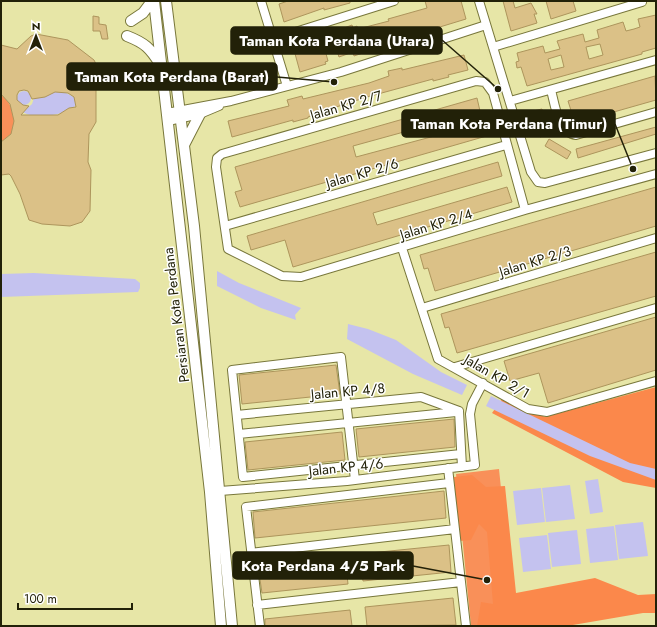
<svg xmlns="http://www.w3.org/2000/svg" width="657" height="627" font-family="Jost,sans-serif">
<rect width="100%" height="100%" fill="#e7e6a7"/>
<path fill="#f99059" d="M1 95C12 101 19 124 11 134 8 137 4 140 1 142Z
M499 469 507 547 509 613 480 626H471L456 474Z"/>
<path fill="#fb884b" d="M656 387V488L623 482 492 413 503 398 545 417Z
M472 475 486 487 505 486 516 593 595 578 638 595 656 594V613H643L567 626H477L481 602 493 604 487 532 479 524 471 540 459 541 455 505 454 477Z"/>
<path fill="#c4c2ef" d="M17 98a7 7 0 1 1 14 0a7 7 0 1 1-14 0Z
M52 92H64L74 97 76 105C68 115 34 120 23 112L32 104 34 98 45 97Z
M217 271 239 283 301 308 295 315 296 320 261 308 217 286Z
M34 273 135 279 140 283V288L138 292 1 297V274Z
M348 324 368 329 396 340 441 372 467 385 462 395 413 374 347 339Z
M491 396 630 463 656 469V480L590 456 486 406Z
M598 479 603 512 590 514 585 481Z
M570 485 575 519 546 522 542 488Z
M541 488 545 522 517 525 513 491Z
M643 522 648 556 619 559 615 525Z
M614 526 618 560 590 563 586 529Z
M577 530 581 564 552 567 548 533Z
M547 535 551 569 523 572 519 538Z"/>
<path fill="#dbc187" stroke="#ad955c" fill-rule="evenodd" d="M288 1H350V3L324 10V8L284 22 279 4Z
M425 1H461L466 19 371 48 372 50 354 56 353 52 339 57 333 39 346 34 344 28 352 25 353 28 357 26 358 29 389 21 388 19 427 8Z
M503 1H513L515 8 531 3 537 14H534L537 23 511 31Z
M546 1H573L576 11 551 19Z
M656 15V48L642 52V54L527 86 521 67 517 68 516 62 519 61 517 53 543 46 545 53 560 49 557 41 583 34 585 42 599 38 597 30 623 22 626 31 634 29 640 27 638 19ZM600 44 603 55 589 59 586 47ZM561 55 564 67 551 70 548 59Z
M93 16 99 17V24L106 25 108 39H102L100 31H93Z
M36 34 68 40 94 60 96 64V122L89 134 88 162 91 170 90 211 82 222 70 226 42 224 29 220 20 194 11 176 9 174 1 175V142L11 134 14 121 10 104 1 94V45L17 49 31 36ZM24 90 28 91 32 99 45 97 55 92 68 93 74 97 76 107 69 108 58 115H21L29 106 23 105 17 100V95L19 91Z
M319 39 322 51 325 50 328 61 325 62 326 64 300 72 294 50 309 46 308 42Z
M464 55 468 70 448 75 449 77 433 81V79L367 97 327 110V111L308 117V118L293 122V120L232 137 228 121 289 106 287 100 302 96 303 99 369 83 389 76 388 71 402 68V70Z
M655 76 656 100 575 123 568 101Z
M477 98 480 111 353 146 356 157 487 122 490 135 240 207 235 192 242 190 235 167Z
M542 109 549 134 540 137 533 111Z
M656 127V134L578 158 576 149Z
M549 139 571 152 567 159 545 146Z
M498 162 502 176 373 213 377 225 507 187 512 202 293 267 285 240 251 250 247 236Z
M656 187V226L435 291 428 268 424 269 420 255Z
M656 252V296L457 353 449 327 445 328 441 314Z
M656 317V370L548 403 539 373 510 381 504 361Z
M336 365 340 394 242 404 239 375Z
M454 419 455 447 359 457 356 429Z
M342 432 345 460 248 470 245 442Z
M444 491 446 518 255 538 253 512Z
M449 545 451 572 363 581 360 554Z
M345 557 348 584 262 593 258 566Z
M453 598 456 625 367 626 365 607Z
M350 610 352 626H265V619Z"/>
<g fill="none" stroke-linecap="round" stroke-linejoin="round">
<g stroke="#78773b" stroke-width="10">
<path id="minor" d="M261 1 287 86
M479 1 531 172 538 182 545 183 656 153
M273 39 394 1
M493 47 642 2
M551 90C555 105 558 133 576 135L656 112
M510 101 656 60
M167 113 231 101 341 72 486 25
M168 121 200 114 219 106
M525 210 493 93 485 82 476 81 222 154 217 158 216 167 228 249 282 276 301 277 525 210 656 174
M225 226 506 145
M402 248 438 359 528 409 547 412 656 381
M422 308 656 238
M455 367 656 308
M459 411 462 467
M237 415 421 397 459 411
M239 434 456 412
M448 468 466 626
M355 480C350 439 346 398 341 357L232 370 243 477 461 454
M220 491 347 481 475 465 470 414 472 404 483 383
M251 553 455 529
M257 605 461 582
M260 626 246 507 449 483"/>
</g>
<g stroke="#78773b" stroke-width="12">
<path id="tertiary" d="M154 1 210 492 221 626
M166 1 194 226 232 626
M131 21 143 13 152 1
M127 36C145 43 150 48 160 64
M184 145 200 114"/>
</g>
<use href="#minor" stroke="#fff" stroke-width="8"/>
<use href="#tertiary" stroke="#fff" stroke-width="10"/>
</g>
<g text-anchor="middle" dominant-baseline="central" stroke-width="3" stroke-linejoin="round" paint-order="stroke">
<g font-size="14" fill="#222108" stroke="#fff">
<text transform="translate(346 105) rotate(-16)">Jalan KP 2/7</text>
<text transform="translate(362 173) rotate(-16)">Jalan KP 2/6</text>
<text transform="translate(436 224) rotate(-17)">Jalan KP 2/4</text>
<text transform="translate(535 261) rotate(-17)">Jalan KP 2/3</text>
<text transform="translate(176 315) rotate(-97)">Persiaran Kota Perdana</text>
<text transform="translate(497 376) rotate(30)">Jalan KP 2/1</text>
<text transform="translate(348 391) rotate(-5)">Jalan KP 4/8</text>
<text transform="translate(346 467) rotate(-6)">Jalan KP 4/6</text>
</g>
</g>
<path fill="none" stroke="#222108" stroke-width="1.5" d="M498 89L442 40M334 82L277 77M633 169L615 124M487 580L413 566"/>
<g fill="#222108" stroke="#fff" stroke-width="1.5">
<circle cx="498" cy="89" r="4"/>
<circle cx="334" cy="82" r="4"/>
<circle cx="633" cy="169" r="4"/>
<circle cx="487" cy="580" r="4"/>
</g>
<g fill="#222108" stroke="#222108" stroke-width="1.5">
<rect x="231" y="27" width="211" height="27" rx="4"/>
<rect x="67" y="63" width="210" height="27" rx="4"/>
<rect x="402" y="110" width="213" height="27" rx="4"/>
<rect x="233" y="552" width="180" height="27" rx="4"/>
</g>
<g font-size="15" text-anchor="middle" font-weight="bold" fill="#fff">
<text x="337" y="46">Taman Kota Perdana (Utara)</text>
<text x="172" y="82">Taman Kota Perdana (Barat)</text>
<text x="509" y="129">Taman Kota Perdana (Timur)</text>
<text x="323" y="571">Kota Perdana 4/5 Park</text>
</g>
<rect width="657" height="627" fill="none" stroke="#222108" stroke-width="4"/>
<g transform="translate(36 36)" stroke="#ffffff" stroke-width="3" paint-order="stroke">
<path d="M0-3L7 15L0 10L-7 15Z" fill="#222108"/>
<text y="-6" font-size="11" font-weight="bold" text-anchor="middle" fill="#222108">N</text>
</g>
<path d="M18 603v6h114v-6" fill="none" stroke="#222108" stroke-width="2"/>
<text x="24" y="603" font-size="12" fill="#222108" stroke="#ffffff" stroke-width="3" paint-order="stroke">100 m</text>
</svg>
